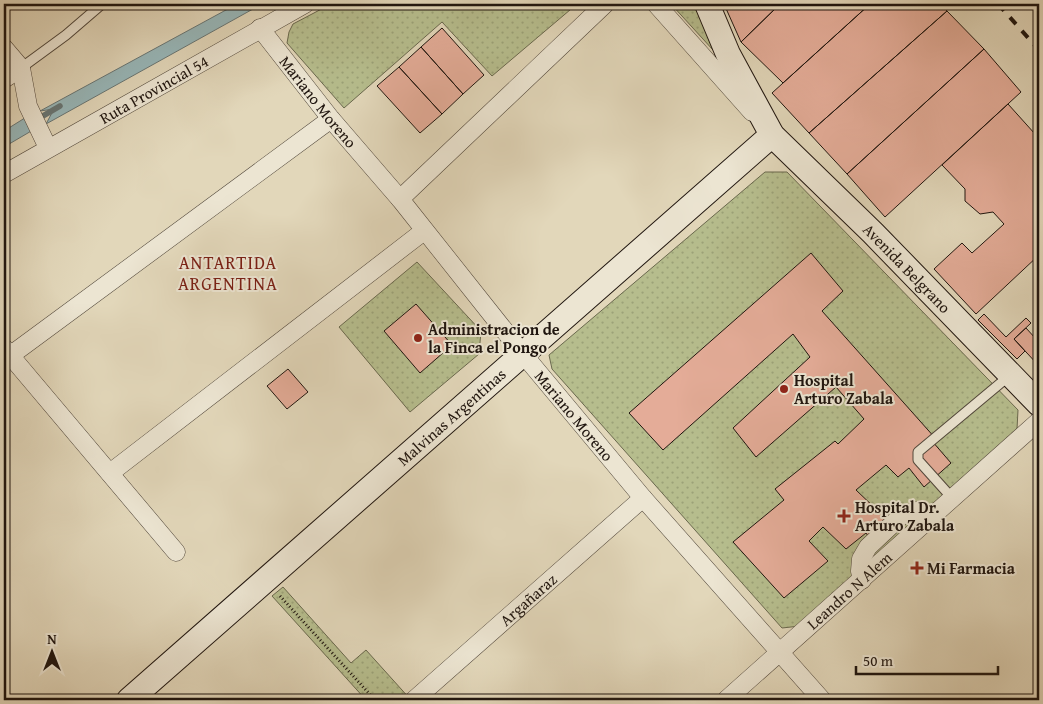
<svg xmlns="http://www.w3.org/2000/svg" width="1043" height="704" font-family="'Gentium Book Plus',serif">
<defs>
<pattern id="grass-dots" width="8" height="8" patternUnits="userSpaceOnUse" patternTransform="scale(1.25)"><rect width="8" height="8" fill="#b6bd8d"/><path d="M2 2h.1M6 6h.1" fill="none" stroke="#9ca278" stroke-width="1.8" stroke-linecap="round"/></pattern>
</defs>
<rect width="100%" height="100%" fill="#e2d7ba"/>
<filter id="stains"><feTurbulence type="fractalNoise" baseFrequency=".004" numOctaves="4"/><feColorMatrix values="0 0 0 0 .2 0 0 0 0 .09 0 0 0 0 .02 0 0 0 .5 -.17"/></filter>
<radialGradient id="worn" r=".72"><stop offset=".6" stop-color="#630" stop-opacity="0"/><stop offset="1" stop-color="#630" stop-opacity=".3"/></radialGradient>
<path fill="url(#grass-dots)" stroke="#6a694e" d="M331 4H577L492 76 442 22 344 108 287 43 289 32 293 24Z
M671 4H695L713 50Z
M765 172H787L1018 410 1017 429 800 626 782 628 552 369 549 355Z
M417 262 481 331 479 354 410 412 339 327Z
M283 587 351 663 366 650 411 700H366L272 596Z"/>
<path fill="#98b7b9" stroke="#687675" d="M237 4H262L46 124 54 109 40 111Z
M28 116 33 130 4 147V131Z"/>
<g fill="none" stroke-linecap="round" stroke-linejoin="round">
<path stroke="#687675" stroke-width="5.5" d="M36 120 60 106"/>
</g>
<path fill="#e4ac98" stroke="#1f150f" d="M724 4H780L741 42Z
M780 4H870L783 83 741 42Z
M870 4H941L947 11 809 133 772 93Z
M947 11 984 49 847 174 809 133Z
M442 28 484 75 463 94 421 47Z
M421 47 463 94 442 114 399 67Z
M984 49 1021 92 885 217 847 174Z
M399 67 442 114 420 133 377 86Z
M1008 104 1035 134 1039 130V255L976 314 934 269 962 243 972 253 1004 224 993 212 980 214 965 201V189L942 165Z
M811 253 843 291 822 311 936 439 932 441 951 463 924 487 909 468 898 477 886 465 856 490 898 530 878 550 866 533 846 549 823 527 809 541 828 561 784 598 733 542 784 500 775 489 835 441 838 444 864 419 836 387 756 457 733 428 810 357 793 334 663 450 629 413Z
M416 304 452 345 420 373 384 331Z
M984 314 1006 337 1026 318 1031 323 1014 339 1025 351 1017 359 978 320Z
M1026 328 1036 339 1039 336V366L1014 339Z
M288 369 308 392 287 409 267 386Z"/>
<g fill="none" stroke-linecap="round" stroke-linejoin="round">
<g stroke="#50463a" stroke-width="11">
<path id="lane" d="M21 68 66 35 102 4
M953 499 918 460V452L1009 376"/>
</g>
<g stroke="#50463a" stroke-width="19">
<g id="street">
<path d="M656 4 752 112"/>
<path id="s1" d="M260 28 331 119 400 199 523 354 643 498 822 700"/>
<path d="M4 48 21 68 28 106 48 148"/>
<path d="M4 79 21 68"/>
<path id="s2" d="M4 174 305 4"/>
<path d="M400 199 605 4"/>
<path d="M4 348 176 552"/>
<path d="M11 355 331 119"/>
<path d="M110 473 424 231"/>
<path d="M862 580 860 571 861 559 868 547 901 516 920 510 933 516"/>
<path id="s3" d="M414 700 643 498"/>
<path id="s4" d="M726 700 1039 421"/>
</g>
</g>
<g stroke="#1f150f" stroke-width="26">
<g id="secondary">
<path id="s5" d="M707 4 728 54 772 135 873 233 1039 404"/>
<path id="s6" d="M129 700 772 135"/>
</g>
</g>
<path stroke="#1f150f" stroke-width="3" stroke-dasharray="1 2.5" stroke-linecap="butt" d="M280 596 375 700"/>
<use href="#lane" stroke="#ece5d2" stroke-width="9"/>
<use href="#street" stroke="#ece5d2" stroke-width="18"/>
<use href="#secondary" stroke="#ece5d2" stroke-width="24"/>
<path stroke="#1f150f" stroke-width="4" stroke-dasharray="9 9" stroke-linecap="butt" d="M998 4 1039 50"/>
</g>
<g fill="#8f2418" stroke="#ece5d2" stroke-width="2">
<circle cx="418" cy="338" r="5"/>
<circle cx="784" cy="389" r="5"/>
<path d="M841.5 508.5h5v5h5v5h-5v5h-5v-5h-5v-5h5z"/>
<path d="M914.5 560.5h5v5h5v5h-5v5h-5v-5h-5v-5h5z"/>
</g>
<g text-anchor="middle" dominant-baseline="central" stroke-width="4" stroke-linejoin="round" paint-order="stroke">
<g font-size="16" fill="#1f150f" stroke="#ece5d2">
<text stroke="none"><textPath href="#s2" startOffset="172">Ruta Provincial 54</textPath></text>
<text stroke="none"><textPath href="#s1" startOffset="94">Mariano Moreno</textPath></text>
<text stroke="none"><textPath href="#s5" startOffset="336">Avenida Belgrano</textPath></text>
<text stroke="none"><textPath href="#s1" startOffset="499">Mariano Moreno</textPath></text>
<text stroke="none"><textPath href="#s6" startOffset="429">Malvinas Argentinas</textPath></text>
<text stroke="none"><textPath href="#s4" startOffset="165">Leandro N Alem</textPath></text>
<text stroke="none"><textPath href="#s3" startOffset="152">Argañaraz</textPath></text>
</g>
<g font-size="16" font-weight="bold" fill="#1f150f" stroke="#ece5d2" text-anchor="start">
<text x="428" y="329">Administracion de<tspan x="428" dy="18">la Finca el Pongo</tspan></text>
<text x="794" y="380">Hospital<tspan x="794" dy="18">Arturo Zabala</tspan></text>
<text x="855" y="507">Hospital Dr.<tspan x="855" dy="18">Arturo Zabala</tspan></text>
<text x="927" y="568">Mi Farmacia</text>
</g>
<g font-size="18" letter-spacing="1" fill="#7a1f14" stroke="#ece5d2">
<text x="228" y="262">ANTARTIDA<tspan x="228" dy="21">ARGENTINA</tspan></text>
</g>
</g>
<rect width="1043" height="704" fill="none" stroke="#e2d7ba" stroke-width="20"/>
<rect x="5" y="5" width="1033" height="694" fill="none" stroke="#1f150f" stroke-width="2.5"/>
<rect x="10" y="10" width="1023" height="684" fill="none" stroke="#1f150f"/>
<g transform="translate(52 652)" stroke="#ece5d2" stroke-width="4" paint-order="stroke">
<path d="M0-4L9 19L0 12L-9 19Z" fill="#1f150f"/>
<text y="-8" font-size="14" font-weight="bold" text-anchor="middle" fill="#1f150f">N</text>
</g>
<path d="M856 666v8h142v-8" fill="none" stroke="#1f150f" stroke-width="2.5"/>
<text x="863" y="666" font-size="15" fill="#1f150f" stroke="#ece5d2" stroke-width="4" paint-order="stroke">50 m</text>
<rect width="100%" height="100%" filter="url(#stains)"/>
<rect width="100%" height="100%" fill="url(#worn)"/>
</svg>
